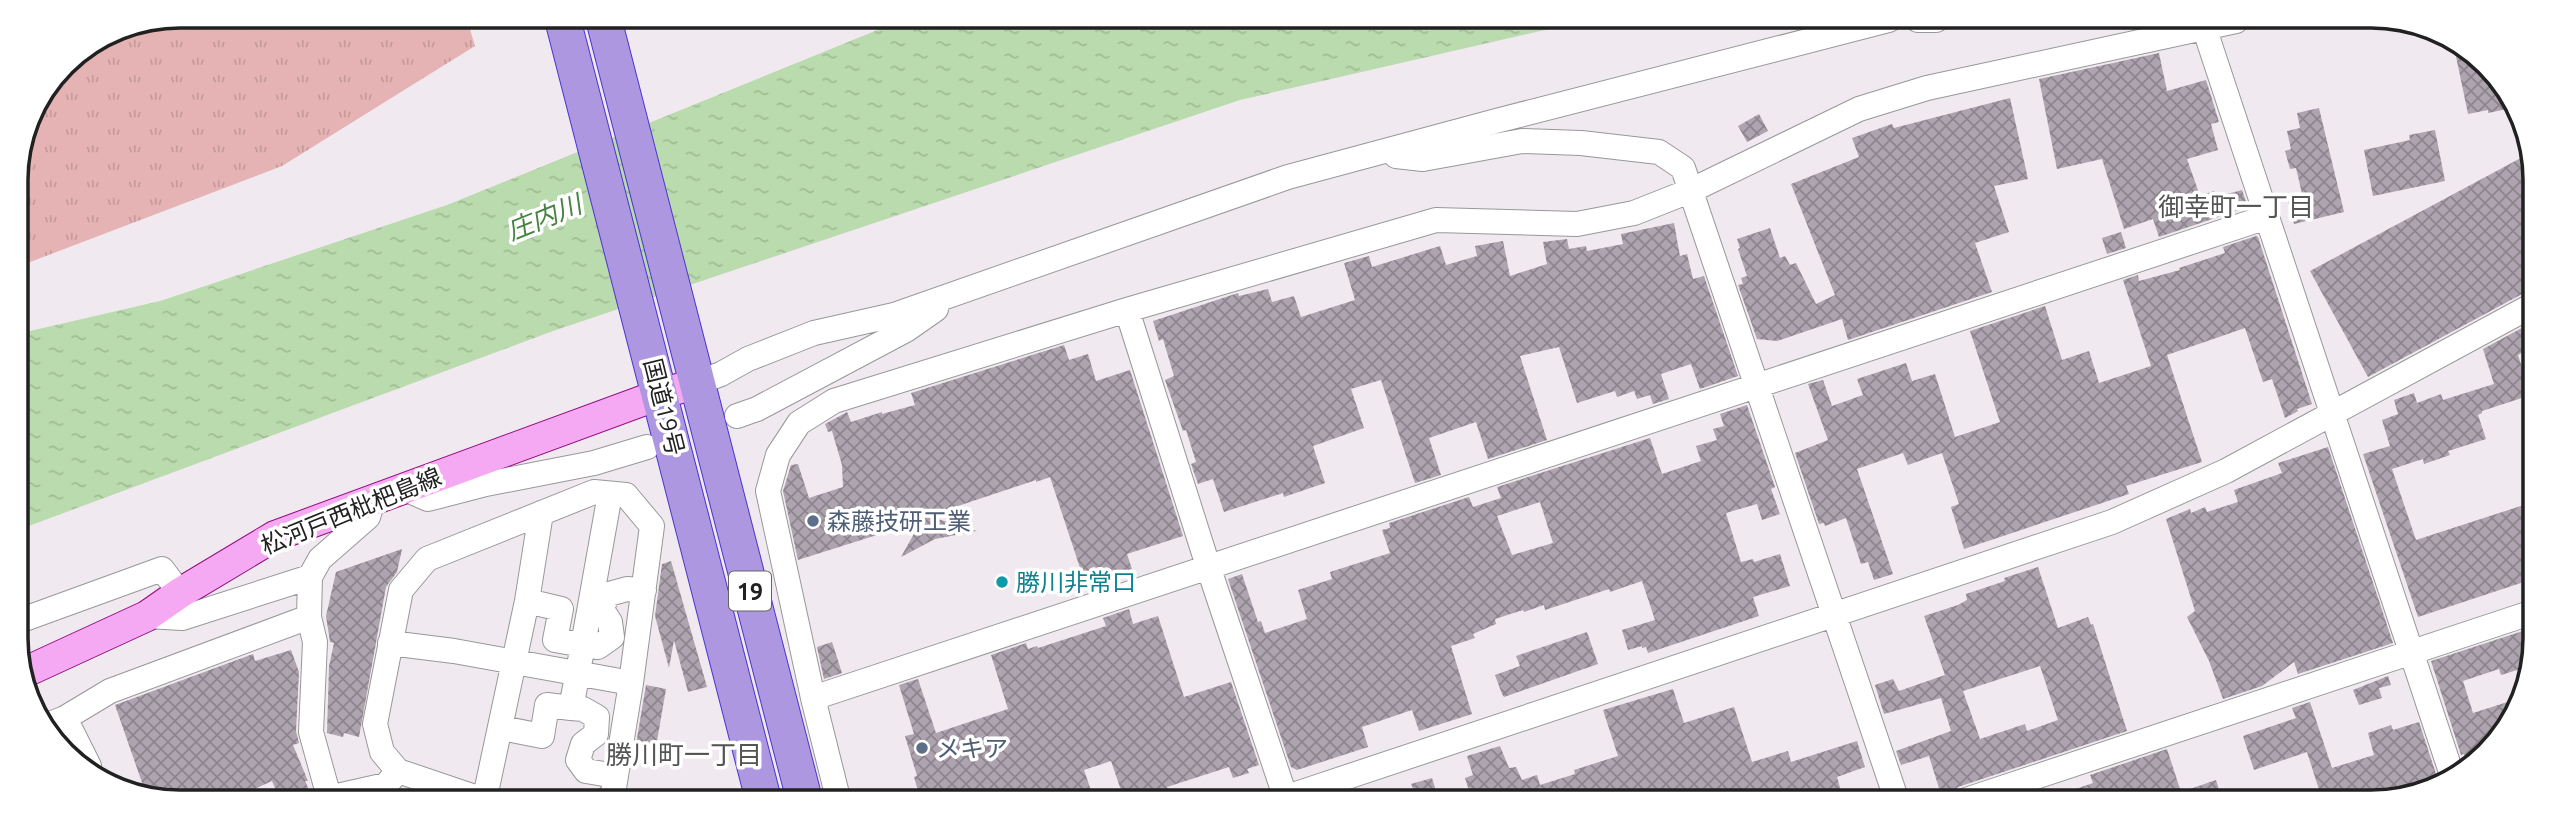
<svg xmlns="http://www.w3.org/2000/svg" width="2551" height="818" font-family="Ubuntu,'Noto Sans JP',sans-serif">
<defs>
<pattern id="grass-tufts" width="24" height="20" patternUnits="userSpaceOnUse" patternTransform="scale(1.75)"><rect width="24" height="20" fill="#e6b3b4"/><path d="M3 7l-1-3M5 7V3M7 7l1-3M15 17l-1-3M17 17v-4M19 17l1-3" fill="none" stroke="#c59a9a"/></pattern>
<pattern id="water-ripples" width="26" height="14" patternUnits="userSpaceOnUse" patternTransform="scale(1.75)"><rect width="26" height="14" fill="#badbad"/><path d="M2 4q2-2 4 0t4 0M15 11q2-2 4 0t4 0" fill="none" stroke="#a0bc95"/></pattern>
<pattern id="building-cross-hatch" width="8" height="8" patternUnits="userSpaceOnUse" patternTransform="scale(1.75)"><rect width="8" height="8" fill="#aea4af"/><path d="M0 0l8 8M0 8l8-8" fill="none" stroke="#8d858e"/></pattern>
</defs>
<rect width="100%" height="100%" fill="#f1e9f0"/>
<path fill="url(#grass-tufts)" d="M180 16H466L475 46 282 166 17 267 16 170 28 117 64 64 118 28Z"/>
<path fill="url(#water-ripples)" d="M907 18 1593 19 1240 100 553 331 18 530 17 334 160 301 447 205Z"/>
<path fill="url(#building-cross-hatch)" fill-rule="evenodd" d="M2454 47 2494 72 2512 108 2488 113V110L2468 114Z
M2159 53 2167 91 2206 80 2212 99 2219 122 2211 124 2218 150 2187 159 2200 196 2214 191 2216 197 2242 190 2248 207 2159 237 2153 219 2124 229 2102 159 2057 169 2039 79Z
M2010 98 2028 179 1994 186 2009 232 1975 243 1992 292 1848 340 1842 319 1777 341 1757 339 1738 285 1743 284 1741 278 1747 276 1738 249 1740 248 1737 239 1770 228 1780 258 1785 256 1790 265 1796 263 1816 304 1835 295 1791 184 1859 157 1852 138 1892 124 1894 128Z
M2319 108 2344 212 2294 224 2288 201 2303 198 2296 168 2290 169 2285 151 2291 149 2287 131 2300 128 2297 113Z
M1759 114 1768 131 1747 142 1738 126Z
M2435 130 2445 181 2373 196 2364 150 2410 140 2409 135Z
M2532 152 2531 291 2524 293 2368 377 2310 271Z
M1674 223 1680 256 1687 254 1693 279 1704 276 1738 376 1700 389 1691 364 1661 374 1669 399 1653 404 1650 395 1637 399 1634 391 1617 397 1615 391 1577 403 1559 347 1520 356 1547 440 1488 459 1476 422 1429 438 1441 475 1415 483 1381 380 1351 389 1364 428 1313 446 1325 483 1284 497 1283 493 1224 512 1213 479 1198 484 1191 464 1196 462 1186 430 1183 431 1165 380 1174 376 1163 339 1159 341 1153 321 1238 293 1239 296 1268 289 1272 302 1294 296 1301 317 1355 300 1344 263 1369 256 1372 267 1440 246 1446 265 1477 256 1475 246 1503 241 1510 276 1547 264 1543 242 1567 239 1569 249 1586 246 1587 251 1623 244 1621 234Z
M2121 232 2126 248 2107 254 2102 238Z
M2256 236 2258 237 2312 404 2297 409 2298 411 2285 418 2272 379 2263 382 2245 328 2167 355 2202 462 2126 486 2129 494 1964 549 1951 507 1959 504 1942 453 1908 465 1903 453 1857 469 1893 574 1874 580 1868 562 1861 564 1846 518 1825 526 1824 523 1819 524 1795 453 1828 440 1808 384 1823 380 1832 406 1863 395 1857 379 1906 363 1912 381 1935 374 1955 437 2000 422 1970 331 2045 306 2062 360 2089 351 2099 383 2151 366 2123 280 2138 275 2139 281 2180 270 2179 268 2225 253 2223 247Z
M2531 323V348L2518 355 2531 395 2482 411V413L2478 415 2486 439 2448 451 2450 455 2424 464 2423 459 2392 469 2416 540 2530 503V580L2418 617 2363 454 2390 446 2382 420 2398 414 2394 400 2414 393 2417 403 2441 394 2443 400 2494 384 2483 349Z
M1064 345 1069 360 1088 354 1096 381 1130 370 1183 536 1127 554 1132 569 1085 583 1050 477 1036 482V480L928 516 977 531 935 539 901 557 921 521 798 560 783 491 791 465 798 464 809 498 843 487 842 465 832 431 828 432 825 424 847 412 851 422 882 412V414L915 405 911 393Z
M1747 405 1775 487 1771 489 1780 514 1762 520 1757 504 1726 513 1741 562 1753 559 1754 562 1780 554 1790 586 1753 597 1759 616 1648 653 1646 647 1642 648V646L1628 650 1622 630 1655 620 1642 581 1610 592 1609 589 1545 610 1544 605 1524 612 1523 610 1495 619 1496 624 1473 634 1475 638 1451 646 1472 714 1419 731 1412 710 1362 727 1368 747 1297 770 1291 767 1228 579 1242 574 1258 622 1261 621 1265 633 1307 619 1298 590 1332 579 1330 572 1390 553 1382 530 1390 528 1389 523 1469 497 1473 507 1501 498 1497 487 1650 438 1662 474 1701 461 1696 446 1717 440 1713 429 1724 426 1720 414ZM1540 502 1553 543 1512 555 1497 516Z
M2328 447 2393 643 2298 674 2294 662 2262 686 2223 699 2209 661 2187 617 2195 611 2166 519 2190 509 2191 513 2205 507 2207 512 2238 502 2234 490 2282 473 2278 463Z
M402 549 397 572 386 587 359 737 344 733 343 737 327 733 329 666 334 643 330 642 326 616 336 572Z
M671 561 707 687 688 692 674 640 669 668 655 616 662 564Z
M2038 567 2058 628 2088 617 2091 625 2093 624 2127 731 1958 787 1950 795 1942 798 1929 756 1901 765 1896 751 1951 731 1941 698 1884 714 1875 685 1893 679 1899 691 1945 675 1924 616 1958 605 1967 600 1966 594 2005 581 2004 578ZM2040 666 2058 720 2027 731 2025 724 1980 739 1963 691Z
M1129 609 1133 624 1158 616 1184 697 1231 682 1259 765 1247 769 1249 773 1233 778 1229 767 1167 787 1170 795 1157 799H1136L1134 793 1123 796 1111 761 1084 770 1094 799 920 798 914 777 917 776 905 736 914 734 899 685 918 679 936 733 1008 709 991 655 1026 643 1028 649 1037 646 1038 648 1106 626 1103 618Z
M2529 629 2530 666 2501 675 2499 669 2463 681 2473 713 2517 699 2468 769 2464 754 2461 755 2431 661Z
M1587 632 1598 664 1504 697 1502 694 1495 675 1520 666 1516 656Z
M832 642 842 673 824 679 817 647Z
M291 650 299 672 296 731 299 743 293 745 308 781H305L310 792 298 797H279L272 781 237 797H147L115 705 253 654 255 661Z
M2388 676 2391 685 2379 688 2382 698 2359 705 2353 690Z
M646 685 666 689 656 747 636 744Z
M1673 689 1684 723 1734 707 1752 762 1788 751 1791 762 1857 741 1865 767 1837 777 1844 801 1472 800 1465 778 1473 775 1467 756 1500 746 1509 768 1516 767 1522 780 1537 775 1540 785 1575 774 1574 770 1618 756 1603 710Z
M2310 702 2332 768 2374 755 2368 733 2391 725 2393 730 2419 722 2438 780 2381 802H2334L2330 793 2321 796 2307 752 2254 770 2243 736 2296 718 2292 708Z
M2167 749 2181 792 2216 780 2223 802 2046 801V799L2093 783 2090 775Z
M1432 778 1439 800H1418L1411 784Z"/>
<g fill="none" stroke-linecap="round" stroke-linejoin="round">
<g stroke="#989898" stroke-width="26">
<path id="minor" d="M1918 20H1936
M2202 21 2452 775
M1396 156 1423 159 1522 141 1581 143 1659 152 1683 168 1897 801
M1127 310 1208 566 1286 799
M697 383 721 374 748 359 814 333 894 315 1288 177 1496 121 1889 20
M737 416 757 409 906 330 936 309
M405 489 428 499 486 484 594 463 647 447
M610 494 583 645 598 647 612 637 610 622 601 608 609 594 627 589 644 590
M527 601 561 609 555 640 583 645 571 708 583 709 597 717 596 734 583 744 578 760 586 771 616 776
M147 616 182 618 310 577
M19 621 162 569 180 593
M390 643 454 651 631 683
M813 698 2267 217
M65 718 89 766
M47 725 65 718 110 691 309 617
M501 728 542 736 547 705 571 708
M329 797 311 732 315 642 309 617 310 577 320 559 368 517 373 500
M333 797 386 785 398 771
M475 797 398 771 382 752 375 724 401 590 427 559 594 492 626 495 652 526 631 683 613 794 608 798
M485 797 527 601 541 513
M838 798 813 698 768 491 778 455 799 423 834 401 1127 310 1436 220 1577 224 1634 213 1692 190 1859 109 1927 88 2236 21
M1281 799 2112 522 2226 471 2531 306
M1963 801 2530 613"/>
</g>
<g stroke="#930c7f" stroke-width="32">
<path id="major" d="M21 674 147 616 180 593 275 536 661 394 697 383"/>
</g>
<g stroke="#4b36ce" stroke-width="37">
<path id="highway" d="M562 17 763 798
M603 17 804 798"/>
</g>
<use href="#minor" stroke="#fff" stroke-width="24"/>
<use href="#major" stroke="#f5a9f2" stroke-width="30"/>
<use href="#highway" stroke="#ad97e1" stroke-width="35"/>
</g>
<g fill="#5c6f8a" stroke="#fff" stroke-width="2.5">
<circle cx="813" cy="521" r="7"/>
<circle cx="922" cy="748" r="7"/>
</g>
<circle fill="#0f9aa8" stroke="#fff" stroke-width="2.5" cx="1002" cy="582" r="7"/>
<g text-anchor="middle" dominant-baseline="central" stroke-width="7" stroke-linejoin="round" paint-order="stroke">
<rect fill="#fff" stroke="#646464" stroke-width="2" x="729" y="571.5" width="42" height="39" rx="5"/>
<g font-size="23" font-weight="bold" fill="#212121">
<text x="750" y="591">19</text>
</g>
<g font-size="24" fill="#212121" stroke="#fff">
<text transform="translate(664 407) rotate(76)">国道19号</text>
<text transform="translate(351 511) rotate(-22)">松河戸西枇杷島線</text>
</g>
<g font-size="24" fill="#4e5e75" stroke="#fff" text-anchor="start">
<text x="827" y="521">森藤技研工業</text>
<text x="936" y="748">メキア</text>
</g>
<g font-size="24" fill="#0d838f" stroke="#fff" text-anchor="start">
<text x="1016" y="582">勝川非常口</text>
</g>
<g font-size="26" fill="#545454" stroke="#fff">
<text x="2236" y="206">御幸町一丁目</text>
<text x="684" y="754">勝川町一丁目</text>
</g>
<g font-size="26" font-style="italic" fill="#458443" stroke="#fff">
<text transform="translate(544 217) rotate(-22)">庄内川</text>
</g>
</g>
<path d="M0 0H2551V818H0ZM180 28H2371A152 152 0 0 1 2523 180V638A152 152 0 0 1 2371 790H180A152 152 0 0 1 28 638V180A152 152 0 0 1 180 28Z" fill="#fff" fill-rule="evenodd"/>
<path fill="none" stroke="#212121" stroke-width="3.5" d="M180 28H2371A152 152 0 0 1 2523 180V638A152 152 0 0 1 2371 790H180A152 152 0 0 1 28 638V180A152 152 0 0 1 180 28Z"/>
</svg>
